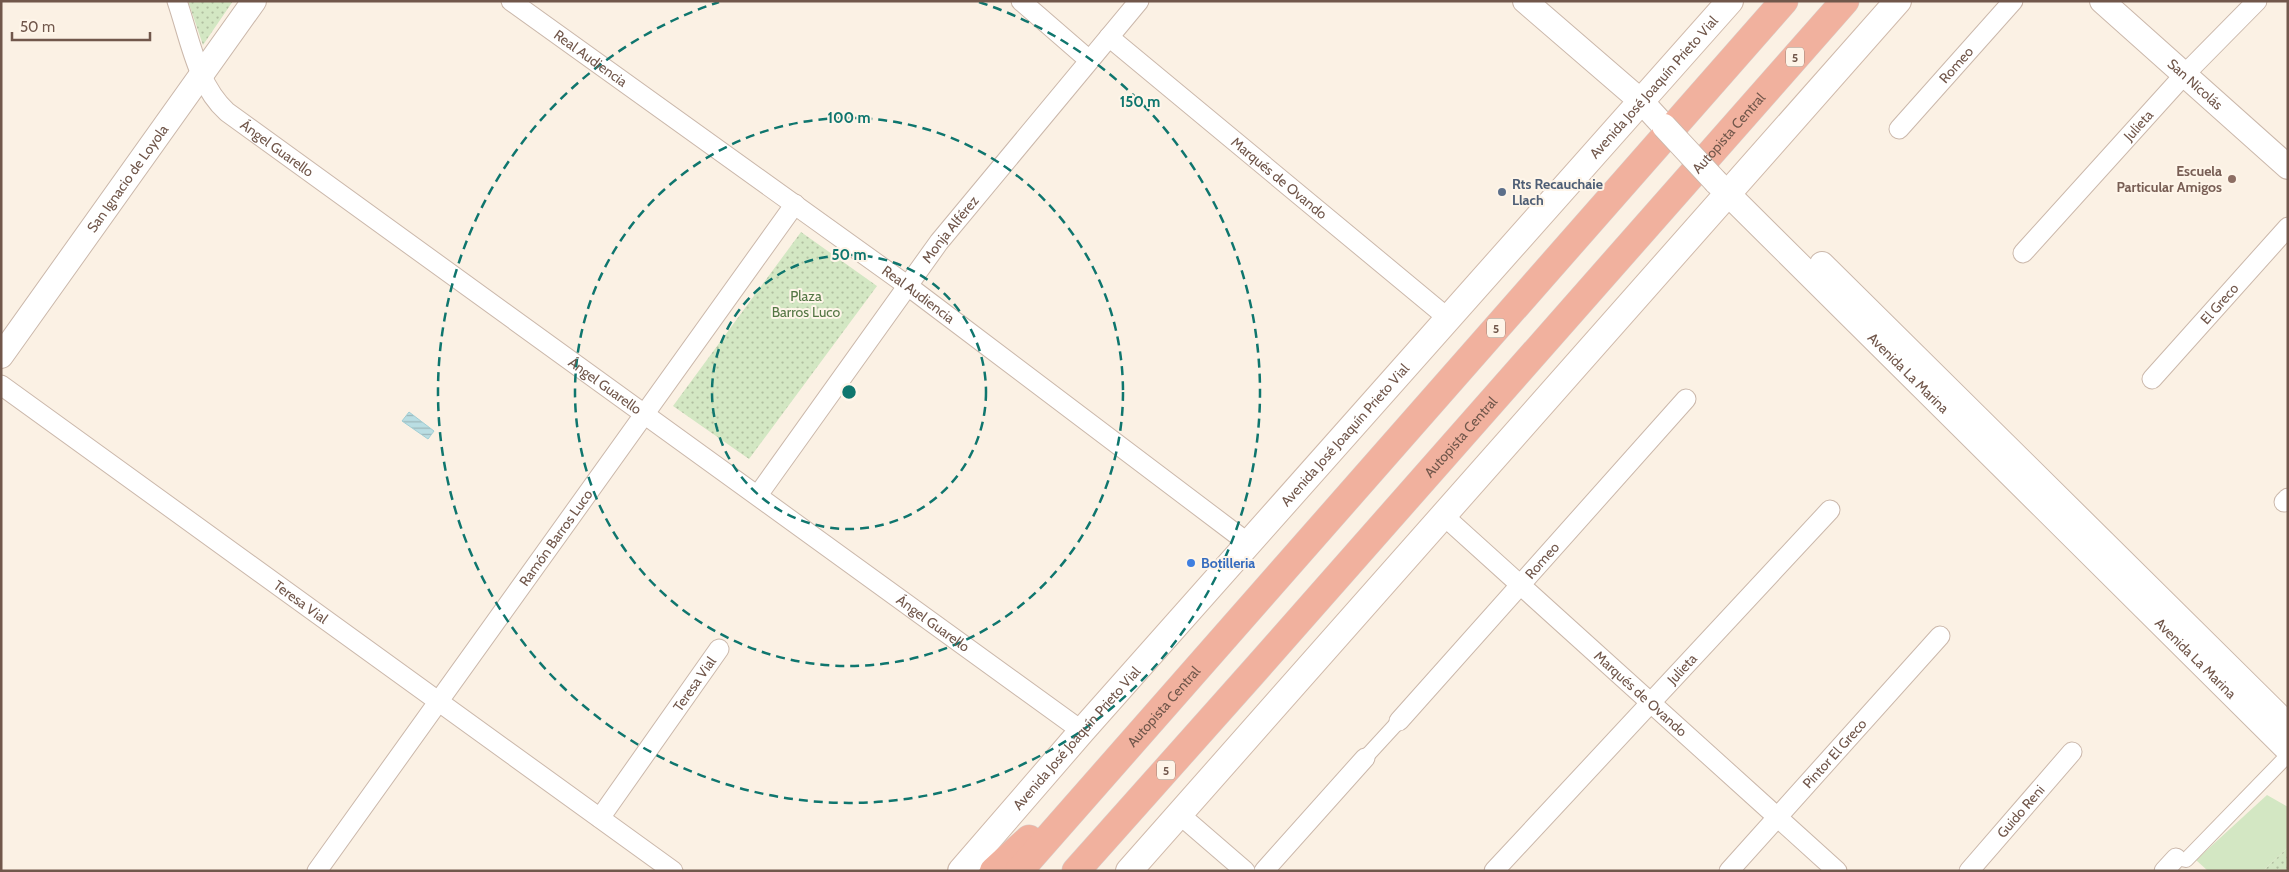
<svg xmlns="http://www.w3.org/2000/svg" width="2289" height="872" font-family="Cabin,sans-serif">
<defs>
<pattern id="green-dots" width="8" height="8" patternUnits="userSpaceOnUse" patternTransform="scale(1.25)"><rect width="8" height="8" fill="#d3e7c3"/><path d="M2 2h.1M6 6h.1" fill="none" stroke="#b0bea0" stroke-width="1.8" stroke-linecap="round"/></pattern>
<pattern id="water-rules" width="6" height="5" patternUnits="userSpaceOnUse" patternTransform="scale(1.25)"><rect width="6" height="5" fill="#badee3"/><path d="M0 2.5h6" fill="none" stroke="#9cb7ba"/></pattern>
</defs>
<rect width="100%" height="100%" fill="#fbf1e4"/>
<path fill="url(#green-dots)" d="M188 1H233L203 45Z
M801 232 877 286 749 459 673 406Z
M2288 847V871H2263Z"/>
<path fill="#d3e7c3" d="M2267 795 2288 807V847L2263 871H2208L2196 860Z"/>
<path fill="url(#water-rules)" stroke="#a1ced4" d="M409 412 434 431 428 439 402 421Z"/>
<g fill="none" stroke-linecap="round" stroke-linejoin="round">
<g stroke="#cbb8ab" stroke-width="16">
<path id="pedestrian" d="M1365 758 1399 721
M2176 858 2186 860 2288 755"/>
</g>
<g stroke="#cbb8ab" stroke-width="21">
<g id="minor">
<path id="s1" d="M177 1C190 39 197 85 227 112L1082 731"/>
<path id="s2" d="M511 1 908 286 1248 543"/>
<path d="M1021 1 1089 60"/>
<path id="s3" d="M1109 37 1449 319"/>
<path id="s4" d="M1899 129 2013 1"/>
<path id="s5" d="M2023 253 2184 75 2257 1"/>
<path id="s6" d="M2152 379 2288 227"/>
<path id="s7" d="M1 385 673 871"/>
<path id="s8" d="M758 495 939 242 1139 1"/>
<path d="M2284 502 2288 498"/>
<path id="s9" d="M1444 516 1837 871"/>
<path id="s10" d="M1399 721 1686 399"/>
<path d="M1179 814 1245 871"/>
<path id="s11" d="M600 818 719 649"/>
<path id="s12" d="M317 871 795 204"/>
<path d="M1264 871 1365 758"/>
<path id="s13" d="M1494 871 1830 510"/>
<path id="s14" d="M1729 871 1940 636"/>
<path id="s15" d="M1969 871 2072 752"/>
<path d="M2164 871 2176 858"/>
</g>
</g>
<g stroke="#cbb8ab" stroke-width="26">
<g id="tertiary">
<path d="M1525 1 1642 102 1664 126"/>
<path id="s16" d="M2102 1 2288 167"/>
<path id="s17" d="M1716 182 2288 750"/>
<path d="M1822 264 2288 725"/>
<path id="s18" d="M1 356 254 1"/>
</g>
</g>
<g stroke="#d0baab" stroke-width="28">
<g id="secondary">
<path id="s19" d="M961 871 1082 731 1730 1"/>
<path d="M1129 871 1898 1"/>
</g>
</g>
<g stroke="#d7d0cd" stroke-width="29">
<g id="motorway">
<path d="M994 871 1029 839"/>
<path id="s20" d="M1019 871 1784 1"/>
<path id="s21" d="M1076 871 1256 669 1845 1"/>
</g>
</g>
<use href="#pedestrian" stroke="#fff" stroke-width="14"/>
<use href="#minor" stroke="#fff" stroke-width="19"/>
<use href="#tertiary" stroke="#fff" stroke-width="24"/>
<use href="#secondary" stroke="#fff" stroke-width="26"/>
<use href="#motorway" stroke="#f1b19e" stroke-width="28"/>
<g stroke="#cbb8ab" stroke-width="26" stroke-linecap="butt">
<path id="tertiary-bridge" d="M1664 126 1716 182"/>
</g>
<use href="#tertiary-bridge" stroke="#fff" stroke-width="24"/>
</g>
<g fill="none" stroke="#0f766e" stroke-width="2.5" stroke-dasharray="9 6">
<circle cx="849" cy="392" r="137"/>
<circle cx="849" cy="392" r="274"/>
<path d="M979 2A411 411 0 1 1 719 2"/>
</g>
<circle fill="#8d6e63" stroke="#fef5e9" stroke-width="2" cx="2232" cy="179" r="5"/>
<circle fill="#5c6f8a" stroke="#fef5e9" stroke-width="2" cx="1502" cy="192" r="5"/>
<circle fill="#3f7fe0" stroke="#fef5e9" stroke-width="2" cx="1191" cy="563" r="5"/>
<g text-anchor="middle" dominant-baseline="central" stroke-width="4" stroke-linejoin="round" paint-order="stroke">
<g fill="#fef5e9" stroke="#9b867a" stroke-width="1">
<rect x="1786" y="47.5" width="18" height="19" rx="4"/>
<rect x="1487" y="318.5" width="18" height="19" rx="4"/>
<rect x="1157" y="760.5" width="18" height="19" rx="4"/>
</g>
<g font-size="12" font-weight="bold" fill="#71574b">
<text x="1795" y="57">5</text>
<text x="1496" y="328">5</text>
<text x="1166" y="770">5</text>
</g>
<g font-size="14" fill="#71574b" stroke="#fef5e9">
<text stroke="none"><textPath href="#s2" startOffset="98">Real Audiencia</textPath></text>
<text stroke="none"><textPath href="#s4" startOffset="86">Romeo</textPath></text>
<text stroke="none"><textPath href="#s16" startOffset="125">San Nicolás</textPath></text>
<text stroke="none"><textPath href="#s19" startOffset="1046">Avenida José Joaquín Prieto Vial</textPath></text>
<text stroke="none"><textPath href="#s5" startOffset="172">Julieta</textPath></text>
<text stroke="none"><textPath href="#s21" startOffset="985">Autopista Central</textPath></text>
<text stroke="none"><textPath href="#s1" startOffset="185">Ángel Guarello</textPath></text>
<text stroke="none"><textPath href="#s3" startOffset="221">Marqués de Ovando</textPath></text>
<text stroke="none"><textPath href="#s18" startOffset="218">San Ignacio de Loyola</textPath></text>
<text stroke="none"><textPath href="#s8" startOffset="328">Monja Alférez</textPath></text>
<text stroke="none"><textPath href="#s2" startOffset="502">Real Audiencia</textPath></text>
<text stroke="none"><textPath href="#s6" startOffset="101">El Greco</textPath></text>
<text stroke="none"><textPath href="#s17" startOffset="271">Avenida La Marina</textPath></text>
<text stroke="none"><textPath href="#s1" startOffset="590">Ángel Guarello</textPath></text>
<text stroke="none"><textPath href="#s19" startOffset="581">Avenida José Joaquín Prieto Vial</textPath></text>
<text stroke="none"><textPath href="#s21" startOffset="580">Autopista Central</textPath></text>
<text stroke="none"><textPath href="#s12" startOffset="410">Ramón Barros Luco</textPath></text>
<text stroke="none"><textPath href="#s10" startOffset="215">Romeo</textPath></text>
<text stroke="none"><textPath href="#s7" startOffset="370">Teresa Vial</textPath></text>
<text stroke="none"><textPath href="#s1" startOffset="995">Ángel Guarello</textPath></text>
<text stroke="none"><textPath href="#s17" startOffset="676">Avenida La Marina</textPath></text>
<text stroke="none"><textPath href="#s13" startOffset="276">Julieta</textPath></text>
<text stroke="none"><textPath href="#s11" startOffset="164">Teresa Vial</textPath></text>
<text stroke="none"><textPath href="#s9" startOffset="265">Marqués de Ovando</textPath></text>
<text stroke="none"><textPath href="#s20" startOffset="219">Autopista Central</textPath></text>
<text stroke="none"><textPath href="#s19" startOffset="176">Avenida José Joaquín Prieto Vial</textPath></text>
<text stroke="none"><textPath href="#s14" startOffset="158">Pintor El Greco</textPath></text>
<text stroke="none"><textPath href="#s15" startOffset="79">Guido Reni</textPath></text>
</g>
<g font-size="14" font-weight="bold" fill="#785e54" stroke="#fef5e9" text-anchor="end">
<text x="2222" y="171">Escuela<tspan x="2222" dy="16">Particular Amigos</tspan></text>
</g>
<g font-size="14" font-weight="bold" fill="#4e5e75" stroke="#fef5e9" text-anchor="start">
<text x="1512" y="184">Rts Recauchaie<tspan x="1512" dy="16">Llach</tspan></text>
</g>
<g font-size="14" fill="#547644" stroke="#fef5e9">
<text x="806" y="296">Plaza<tspan x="806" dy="16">Barros Luco</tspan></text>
</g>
<g font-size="14" font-weight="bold" fill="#366cbe" stroke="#fef5e9" text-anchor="start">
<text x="1201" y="563">Botilleria</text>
</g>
</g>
<circle cx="849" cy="392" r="8" fill="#0f766e" stroke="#fef5e9" stroke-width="2.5"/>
<g font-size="15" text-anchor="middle" font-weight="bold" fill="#0f766e" stroke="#fef5e9" stroke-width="4" stroke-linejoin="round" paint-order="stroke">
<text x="1140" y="107">150 m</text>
<text x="849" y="123">100 m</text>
<text x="849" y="260">50 m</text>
</g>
<rect width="2289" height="872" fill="none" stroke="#71574b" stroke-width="5"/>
<path d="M12 32v8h138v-8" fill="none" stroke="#71574b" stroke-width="2.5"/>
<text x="20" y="32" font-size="15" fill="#71574b" stroke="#fef5e9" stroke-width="4" paint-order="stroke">50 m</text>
</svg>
